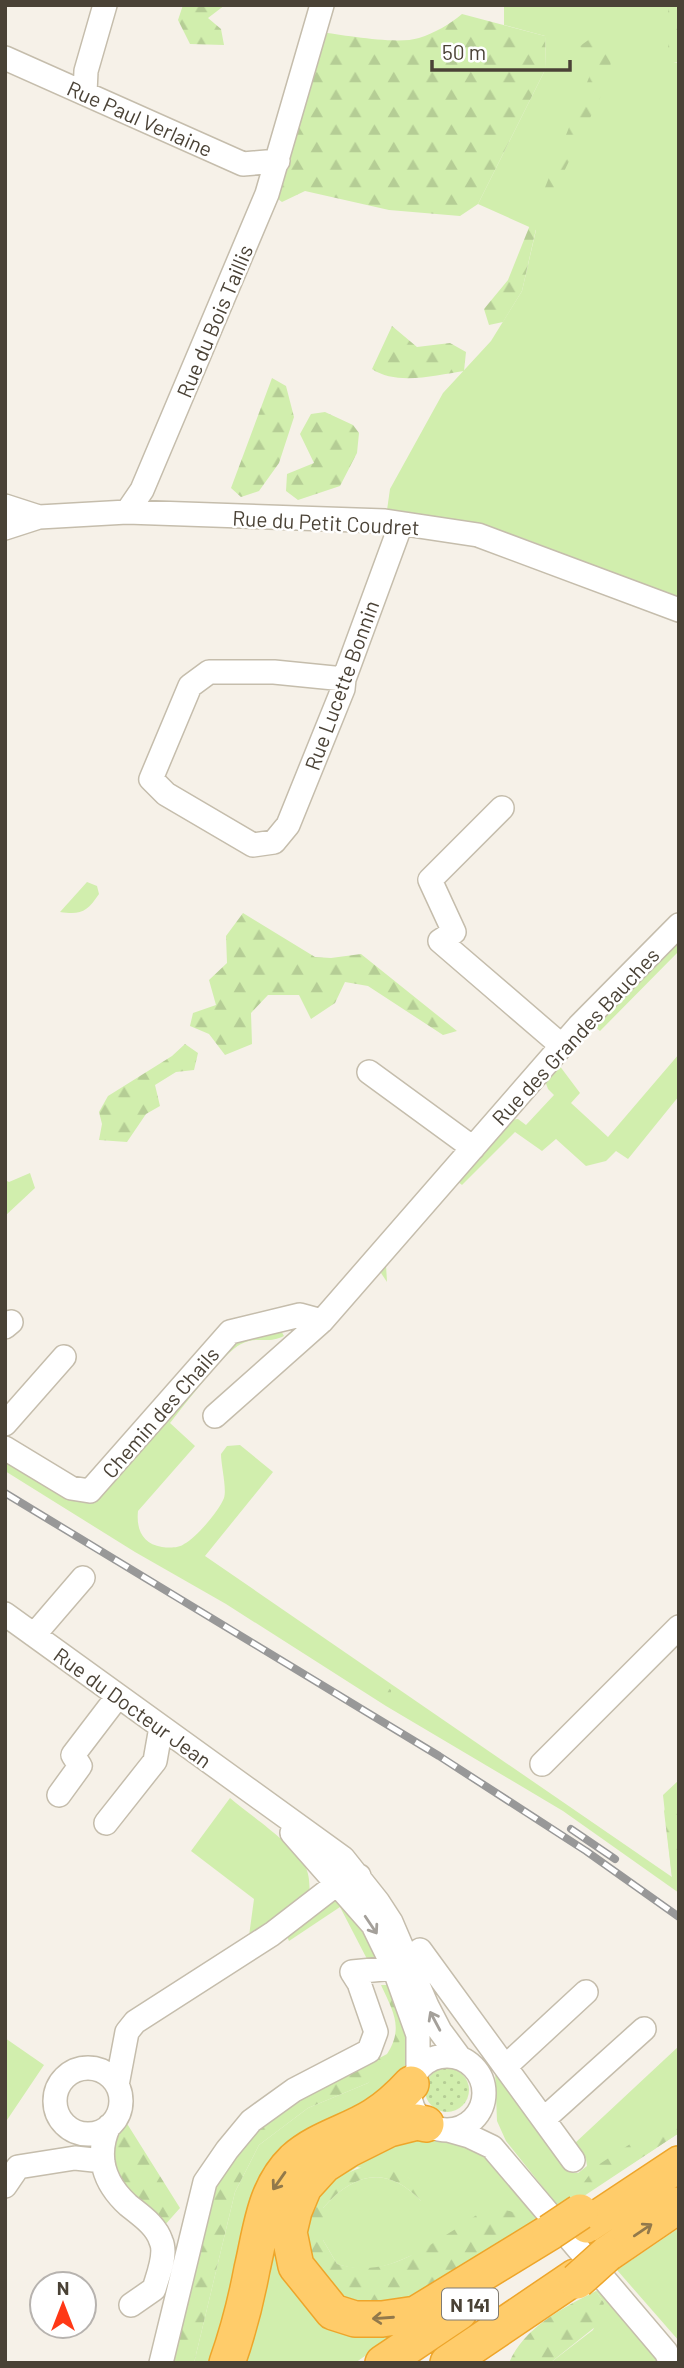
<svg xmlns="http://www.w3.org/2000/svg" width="684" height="2368" font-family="Barlow,sans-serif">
<defs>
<pattern id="forest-firs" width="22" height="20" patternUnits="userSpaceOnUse" patternTransform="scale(1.75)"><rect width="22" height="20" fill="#d1eead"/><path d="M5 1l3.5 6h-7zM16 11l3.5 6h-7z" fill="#b5cd95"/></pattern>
<pattern id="garden-dots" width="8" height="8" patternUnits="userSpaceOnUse" patternTransform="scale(1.75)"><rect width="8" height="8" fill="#d1eead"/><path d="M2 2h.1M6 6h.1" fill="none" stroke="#b5cd95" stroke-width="1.8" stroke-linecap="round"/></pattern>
</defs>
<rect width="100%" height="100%" fill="#f6f1e8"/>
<path fill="#d1eead" d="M504 5H668V61L679 63V599L528 540 475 523 386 517 390 489 443 393 491 341 522 291 536 230 478 204 546 68 545 36 504 25Z
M87 882 97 886 99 894C87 912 81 915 60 912Z
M679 940V951L600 1031 595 1027Z
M679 1054V1096L628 1159 616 1151 606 1161 586 1166 556 1139 542 1151 515 1132 462 1185 457 1181 386 1265 387 1282 381 1273 385 1257 508 1120 518 1119 526 1125 554 1095 548 1089 544 1078 559 1065 580 1093 571 1103 608 1137Z
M30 1173 35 1188 5 1216V1180L9 1182Z
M280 1329 284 1336C266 1345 257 1335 241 1344 224 1352 184 1406 170 1423L195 1446 138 1511C136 1530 143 1544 162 1547 169 1548 179 1548 184 1544 196 1538 219 1511 224 1498 227 1489 221 1465 221 1454L227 1446 240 1445 273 1472 205 1556 672 1877 663 1795 679 1780V1893L563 1811 386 1706 226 1604 135 1552 5 1471V1458L74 1501 87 1502 93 1499 230 1342Z
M230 1798C251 1816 292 1843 305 1866 310 1875 309 1885 310 1894L249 1936 254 1899 191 1851Z
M333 1901 346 1904 387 1962 367 1959 340 1907 289 1941 286 1934Z
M408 2024 410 2066 396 2090 309 2138 216 2363H194L235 2192 259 2145 308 2108 368 2083Z
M5 2038 44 2065 5 2123Z
M679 2046V2133L561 2210 506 2141 497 2121 495 2070 571 2172 578 2173 587 2166 586 2159 575 2143Z
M432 2134C442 2137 454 2140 464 2144 498 2158 523 2196 547 2222L410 2256C384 2268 364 2273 337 2264L323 2240V2208C353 2173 387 2164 421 2201L409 2178 357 2167 325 2190 310 2196 385 2142Z
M679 2228V2341L617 2270Z
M281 2237 399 2332 355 2363H237L267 2248Z
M601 2287 662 2363H550L593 2330 604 2303 596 2291Z"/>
<path fill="url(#forest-firs)" d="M183 5H225L208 18 221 29 224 45 190 44 178 20Z
M668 5H679V62H668Z
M462 14 545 36 546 68 478 204 460 216 389 210 305 191 282 202 274 196 320 32C344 35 397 45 419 38 435 33 450 24 462 14Z
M594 36 611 55 610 77 536 229 522 291 503 322 489 325 484 309 508 280 590 75V62L580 46Z
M392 326 417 347 450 343 466 352 464 371C436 375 397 386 372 369Z
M272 378 286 386 294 417 279 463 259 491 241 497 231 488Z
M325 412 353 425 359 433 357 453 340 486 298 500 286 491 287 474 314 463 300 434 311 414Z
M243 913 315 957 331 958 361 954 457 1031 443 1035 368 986 345 982 335 1003 311 1019 299 995H268L251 1013 252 1044 225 1055 209 1034 190 1026 193 1013 216 1005 209 980 227 963 226 936Z
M185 1044 198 1053 194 1070 176 1072 155 1085 160 1106 146 1114 127 1142 99 1140 102 1124 99 1112 108 1096 172 1056Z
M342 1661 351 1664 391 1690V1698L385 1700 348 1675 338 1665Z
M672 1796 679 1799V1876L672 1878 664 1811Z
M381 1985H390L408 2024 391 2060 368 2083 308 2108 259 2145 235 2192 194 2363H164L205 2197 265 2119 387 2054C404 2028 393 2011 381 1985Z
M679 2112V2133L581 2198 577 2192 595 2167Z
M126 2122 180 2208 164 2226C135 2200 88 2162 126 2122Z
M373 2165C395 2169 420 2178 428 2201H421C387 2164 353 2173 323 2208V2240L337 2264C387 2279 422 2249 462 2225 470 2220 478 2213 486 2210 504 2205 523 2216 537 2225L400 2307 340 2299C331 2290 316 2279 311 2267 288 2220 326 2172 373 2165Z
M596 2291 604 2303 600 2323 550 2363H509C524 2327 563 2308 596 2291Z"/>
<path fill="url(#garden-dots)" d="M425 2090a22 22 0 1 1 44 0a22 22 0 1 1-44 0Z"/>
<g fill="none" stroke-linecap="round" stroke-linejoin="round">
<g stroke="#c5bdac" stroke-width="26">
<path id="minor" d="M5 58 243 164 278 161
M85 93 86 71 105 5
M5 506 39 517
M127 512 142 490 267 194 322 5
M5 528 39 517 127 512 385 521 478 535 679 610
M344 679 274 672H209L190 686 151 779 166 794 253 845 274 842 288 825 343 689 344 679 401 524
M502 808 430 880 454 932 440 941 562 1046
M369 1072 473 1148
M5 1327 11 1322
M215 1416 322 1321 579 1026 679 925
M5 1424 64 1357
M5 1448 71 1488 90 1491 230 1332 300 1315 322 1321
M5 1614 343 1858 378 1902 391 1922 427 2006 440 2031 460 2058
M34 1635 83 1578
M542 1764 679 1627
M59 1795 80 1766 73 1755 118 1696
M106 1823 155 1761 161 1727
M292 1833 373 1925 394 1968 418 2035V2069
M420 1950 573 2160
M410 2093a37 37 0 1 1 74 0a37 37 0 1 1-74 0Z
M506 2066 586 1992
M55 2101a33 33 0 1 1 66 0a33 33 0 1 1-66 0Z
M117 2085 127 2032 135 2022 272 1934 338 1883 359 1876
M544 2119 644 2029
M109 2126C95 2156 104 2183 128 2205 140 2215 156 2225 161 2241 167 2254 158 2275 154 2289L131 2305
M448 2130 469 2136 492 2147 666 2352 671 2363
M5 2186 18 2167 75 2158 103 2161
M161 2363 205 2182 227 2150 251 2121 294 2090 369 2051 376 2032 359 1983 352 1972 394 1968"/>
</g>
<g stroke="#eea52a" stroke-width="38">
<path id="highway" d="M426 2124 417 2122 389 2129 349 2149 324 2165 304 2187 294 2211 289 2232 296 2266 333 2312 355 2319H382L416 2314 550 2232
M587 2225 679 2164
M607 2254 679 2205
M227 2363C238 2332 246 2301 252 2269 261 2231 264 2189 294 2160 317 2139 349 2132 374 2116 388 2107 400 2096 411 2084
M383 2363 459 2312
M448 2363 575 2277"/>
</g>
<use href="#minor" stroke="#fff" stroke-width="23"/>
<use href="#highway" stroke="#ffcc6a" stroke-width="35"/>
<g stroke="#989898" stroke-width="8">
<path id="rail" d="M5 1493 439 1756 586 1851 679 1917
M571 1829 615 1859"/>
</g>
<use href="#rail" stroke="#fff" stroke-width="5" stroke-dasharray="16" stroke-linecap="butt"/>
<g stroke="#eea52a" stroke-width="38" stroke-linecap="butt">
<path id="highway-bridge" d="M550 2232 580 2212
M577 2281 607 2254"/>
</g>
<use href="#highway-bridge" stroke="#ffcc6a" stroke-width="35"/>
</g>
<defs><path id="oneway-shaft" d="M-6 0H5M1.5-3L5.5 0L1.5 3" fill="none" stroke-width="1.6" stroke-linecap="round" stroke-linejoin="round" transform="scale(1.75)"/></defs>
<g stroke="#a4a09a">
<use href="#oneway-shaft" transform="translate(371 1925) rotate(56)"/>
<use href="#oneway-shaft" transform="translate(435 2021) rotate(-118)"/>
</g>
<g stroke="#92794b">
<use href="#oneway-shaft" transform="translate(279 2181) rotate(125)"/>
<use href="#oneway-shaft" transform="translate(643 2230) rotate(-34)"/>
<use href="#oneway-shaft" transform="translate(383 2318) rotate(176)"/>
</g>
<g text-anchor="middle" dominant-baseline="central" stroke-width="5" stroke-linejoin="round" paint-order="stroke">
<rect fill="#fff" stroke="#807b72" stroke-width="2" x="442" y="2288.5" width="56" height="31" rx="5"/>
<g font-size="19" font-weight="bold" fill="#4a4236">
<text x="470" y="2304">N 141</text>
</g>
<g font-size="21" fill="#4a4236" stroke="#fff">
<text transform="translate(140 118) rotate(24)">Rue Paul Verlaine</text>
<text transform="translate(214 321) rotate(-67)">Rue du Bois Taillis</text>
<text transform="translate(326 522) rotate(3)">Rue du Petit Coudret</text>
<text transform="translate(341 685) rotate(-70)">Rue Lucette Bonnin</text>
<text transform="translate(575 1036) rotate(-47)">Rue des Grandes Bauches</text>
<text transform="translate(160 1412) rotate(-49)">Chemin des Chails</text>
<text transform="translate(133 1707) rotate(36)">Rue du Docteur Jean</text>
</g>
</g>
<rect width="684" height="2368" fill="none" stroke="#4a4236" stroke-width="14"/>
<g transform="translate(63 2305)"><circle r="33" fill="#ffffff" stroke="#b7b3af" stroke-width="2"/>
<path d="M0-5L12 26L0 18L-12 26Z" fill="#ff3816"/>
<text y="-10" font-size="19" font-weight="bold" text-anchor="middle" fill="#4a4236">N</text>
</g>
<path d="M432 60v10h138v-10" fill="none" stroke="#4a4236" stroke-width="3.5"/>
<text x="442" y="60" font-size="21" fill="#4a4236" stroke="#ffffff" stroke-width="5" paint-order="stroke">50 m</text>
</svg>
